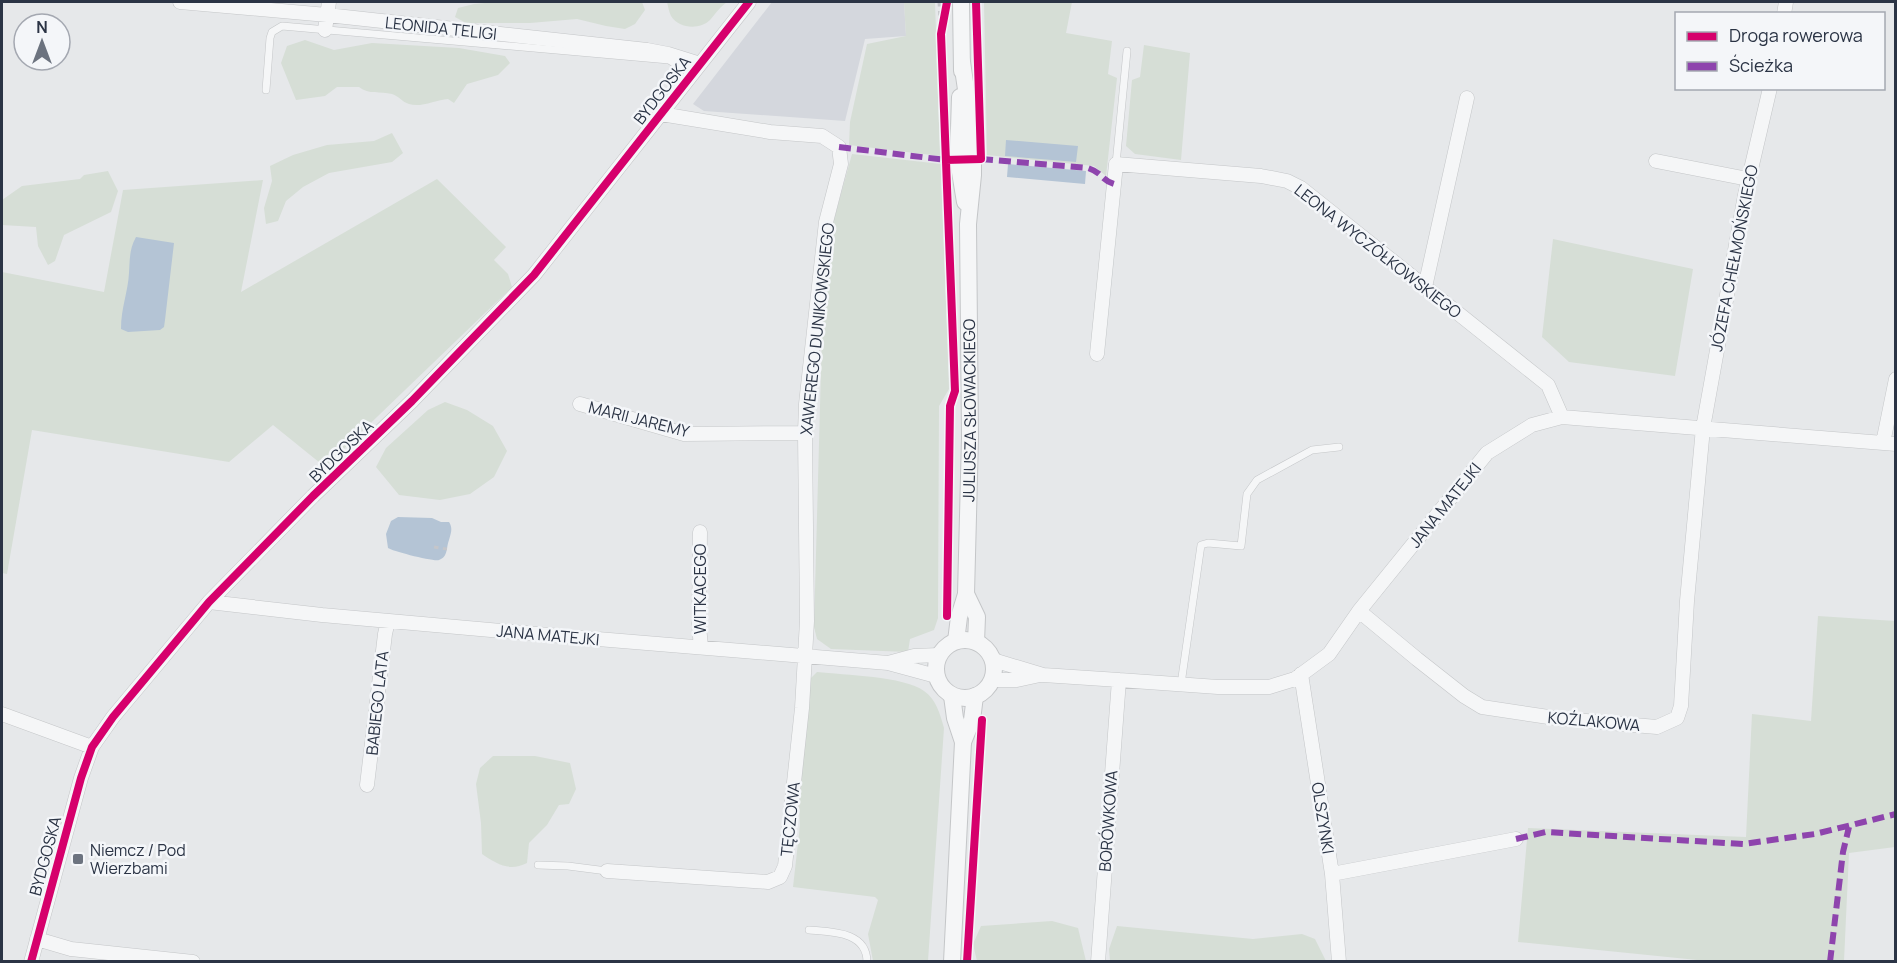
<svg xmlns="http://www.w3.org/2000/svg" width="1897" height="963" font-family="Manrope,sans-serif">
<rect width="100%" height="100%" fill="#e6e8ea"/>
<path fill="#d4d7dd" d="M772 2H904L906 36 865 39 845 121 704 111 693 104Z"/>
<path fill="#d6ded6" d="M496 2H642L645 10 635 24 625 29 606 26 577 19 530 23H466L455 17 458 8 474 4Z
M667 2H727C720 7 716 13 710 20 700 30 679 29 671 16 669 12 668 6 667 2Z
M904 2H935L940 156 849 145 850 122 867 44 906 36Z
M984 2H1072L1066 33 1112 41 1108 74 1117 78 1106 176 1094 166 987 155Z
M305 40 334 50 372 43 459 48 505 56 510 63 498 75 467 84 454 103 448 99C436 100 420 108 409 104 402 102 399 96 392 94 380 91 369 95 359 87H337L325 96 296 100 281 63 287 46Z
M1144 45 1190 53 1181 160 1135 154 1126 146 1132 80 1140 77Z
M392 133 403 153 392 162 329 173 303 187 286 201 278 221 266 224 264 208 272 181 270 166 293 155 327 145 374 141Z
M852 154 941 164 949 389 939 406 938 618 934 630 910 639 908 652 831 649 817 639 814 627 822 333 833 223Z
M108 171 118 191 111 212 64 235 55 261 48 265 38 246 36 227 2 225V200L22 186 80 179 84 175Z
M437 179 506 247 494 260 508 274 512 287 325 467 273 425 229 462 32 430 7 574 2 573V272L104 292 123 190 263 180 241 292Z
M1553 239 1693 269 1675 376 1569 362 1542 337Z
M445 402 467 410 493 426 507 451 494 477 470 494 440 500 399 495 376 467 386 448 428 410Z
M1818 616 1895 621V847L1849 853 1844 961H1707L1518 942 1528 828 1746 837 1752 714 1811 721Z
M817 672C844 675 904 676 924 691 936 699 940 714 944 728L928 961H873L868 934 878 900 875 897 793 887 800 825 798 786 810 679Z
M493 756H535L570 763 576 789 569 804 559 805 547 825 529 843 527 863C509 872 497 864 482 854L481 823 476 784 480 768Z
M1052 921 1078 928 1086 961H977L973 944 981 926Z
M1117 926 1253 939 1302 934 1315 939 1326 961H1110L1109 949Z"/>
<path fill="#b4c4d5" d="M1006 140 1078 146 1076 162 1005 156Z
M1008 164 1086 171 1085 184 1007 177Z
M136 237 174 243 165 320 164 327 160 330 128 332 121 329C121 308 128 292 129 273 130 259 129 250 136 237Z
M398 517 432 518 441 522H449C453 528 451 533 449 540 446 548 448 557 439 560 434 562 392 551 388 548L386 534 391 521Z"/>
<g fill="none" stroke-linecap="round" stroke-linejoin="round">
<g stroke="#c4c6c8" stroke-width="8">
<path id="service" d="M266 90 270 38 272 32 282 26 669 60 692 74
M1116 164 1127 51
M1181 684 1201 545 1208 543 1241 546 1247 494 1257 480 1312 450 1339 447
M538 865 568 866 607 871
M809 930C831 932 867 931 867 962"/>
</g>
<g stroke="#c4c6c8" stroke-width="15">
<path id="minor" d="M180 2 327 15 647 50 668 54 700 64
M1784 14 1786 2
M325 30 329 2
M1656 161 1748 179
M1425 287 1467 98
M1097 354 1116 164 1261 176 1287 181 1301 188 1548 385 1562 417
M580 404 684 434 805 433
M1883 443 1896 379
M700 532 699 626 701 647
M209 602 322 615 513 632 888 663 936 676
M1359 611 1417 659 1464 696 1482 707 1562 719 1657 727 1677 718 1681 706 1687 601 1703 428 1745 195 1770 88
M993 660 1043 675 1119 680 1218 687H1269L1295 679 1329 654 1359 611 1487 453 1532 425 1562 417 1896 444
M888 663 914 656 939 655
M1301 674 1332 874 1339 962
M992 680H1017L1040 675
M2 714 92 747
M367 785 385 634 388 621
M607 871 768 882 780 877 785 866 802 708 807 621 805 433 806 404 826 222 841 164 839 147 822 136 770 132 661 114
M1332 874 1516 839
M37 939 71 949 193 962
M31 962 81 778 92 747 113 717 209 602 313 496 412 401 534 275 749 2
M1098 962 1119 680"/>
</g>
<g stroke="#c4c6c8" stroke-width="18">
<g id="tertiary">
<path d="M961 2 962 71"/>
<path d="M960 97 958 160 965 202"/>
<path d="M966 594 977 617 976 642"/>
<circle cx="965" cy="669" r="29"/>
<path id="s1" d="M956 641 959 617 966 594 970 438 968 224 973 175V137L962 62"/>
<path d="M963 742 972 720 975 696"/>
<path d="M952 962 963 742 955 718 952 696"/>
</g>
</g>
<path stroke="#c5c6ca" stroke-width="3" stroke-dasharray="4.5 4.5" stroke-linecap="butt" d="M939 2 941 34
M434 547 447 549"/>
<use href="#service" stroke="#f5f6f7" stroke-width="7"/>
<use href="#minor" stroke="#f5f6f7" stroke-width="14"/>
<use href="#tertiary" stroke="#f5f6f7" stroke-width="16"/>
<path stroke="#8e44ad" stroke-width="6" stroke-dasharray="12 6" stroke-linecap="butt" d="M839 147 946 160
M981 159 1088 168C1103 173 1101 180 1114 184
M1516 839 1546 832 1743 844 1815 834 1896 814
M1830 962 1843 852 1849 827"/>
<g stroke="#f4f6f9" stroke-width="11">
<path id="cycleway" d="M947 2 941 34 955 391 950 406 947 616
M946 160 981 159 976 2
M31 962 81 778 92 747 113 717 209 602 313 496 412 401 534 275 749 2
M967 962 982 720"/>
</g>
<use href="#cycleway" stroke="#d6006c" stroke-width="8"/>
</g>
<rect fill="#6c737f" stroke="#f4f6f9" stroke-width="2" x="72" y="853" width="12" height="12" rx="3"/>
<g text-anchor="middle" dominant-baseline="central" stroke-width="5" stroke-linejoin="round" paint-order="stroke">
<g font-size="16" fill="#2b3445" stroke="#f4f6f9">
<text transform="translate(441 28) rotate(6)">LEONIDA TELIGI</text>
<text transform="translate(662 90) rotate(-52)">BYDGOSKA</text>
<text transform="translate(1378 251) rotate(38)">LEONA WYCZÓŁKOWSKIEGO</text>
<text transform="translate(1734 258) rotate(-79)">JÓZEFA CHEŁMOŃSKIEGO</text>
<text transform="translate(817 329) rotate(-84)">XAWEREGO DUNIKOWSKIEGO</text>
<text stroke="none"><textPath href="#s1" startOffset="232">JULIUSZA SŁOWACKIEGO</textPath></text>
<text transform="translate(639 419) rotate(14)">MARII JAREMY</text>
<text transform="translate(341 451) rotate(-44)">BYDGOSKA</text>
<text transform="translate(1445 505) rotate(-51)">JANA MATEJKI</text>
<text transform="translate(700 589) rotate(-90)">WITKACEGO</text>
<text transform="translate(548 635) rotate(5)">JANA MATEJKI</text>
<text transform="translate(377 703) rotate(-84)">BABIEGO LATA</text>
<text transform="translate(1594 721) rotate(5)">KOŹLAKOWA</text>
<text transform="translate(1323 818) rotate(81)">OLSZYNKI</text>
<text transform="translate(790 819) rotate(-84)">TĘCZOWA</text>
<text transform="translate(1108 821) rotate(-86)">BORÓWKOWA</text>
<text transform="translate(45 856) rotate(-75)">BYDGOSKA</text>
</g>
<g font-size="16" fill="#2b3445" stroke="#f4f6f9" text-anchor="start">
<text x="90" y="850">Niemcz / Pod<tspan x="90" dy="18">Wierzbami</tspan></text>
</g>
</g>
<rect width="1897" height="963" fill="none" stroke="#2b3445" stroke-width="6"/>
<rect x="1675" y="12" width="210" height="78" fill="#f4f6f9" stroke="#a4a8b1" stroke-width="1.5"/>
<rect x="1687" y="32" width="30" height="9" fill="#d6006c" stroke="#a4a8b1" stroke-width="1.5"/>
<text x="1729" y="42" font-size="18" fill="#2b3445">Droga rowerowa</text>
<rect x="1687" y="62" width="30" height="9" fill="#8e44ad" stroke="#a4a8b1" stroke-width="1.5"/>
<text x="1729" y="72" font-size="18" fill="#2b3445">Ścieżka</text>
<g transform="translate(42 42)"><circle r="28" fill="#f4f6f9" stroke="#a4a8b1" stroke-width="1.5"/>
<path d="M0-4.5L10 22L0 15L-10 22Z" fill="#6c737f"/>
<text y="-9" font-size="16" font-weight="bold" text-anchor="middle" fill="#2b3445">N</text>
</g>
</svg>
